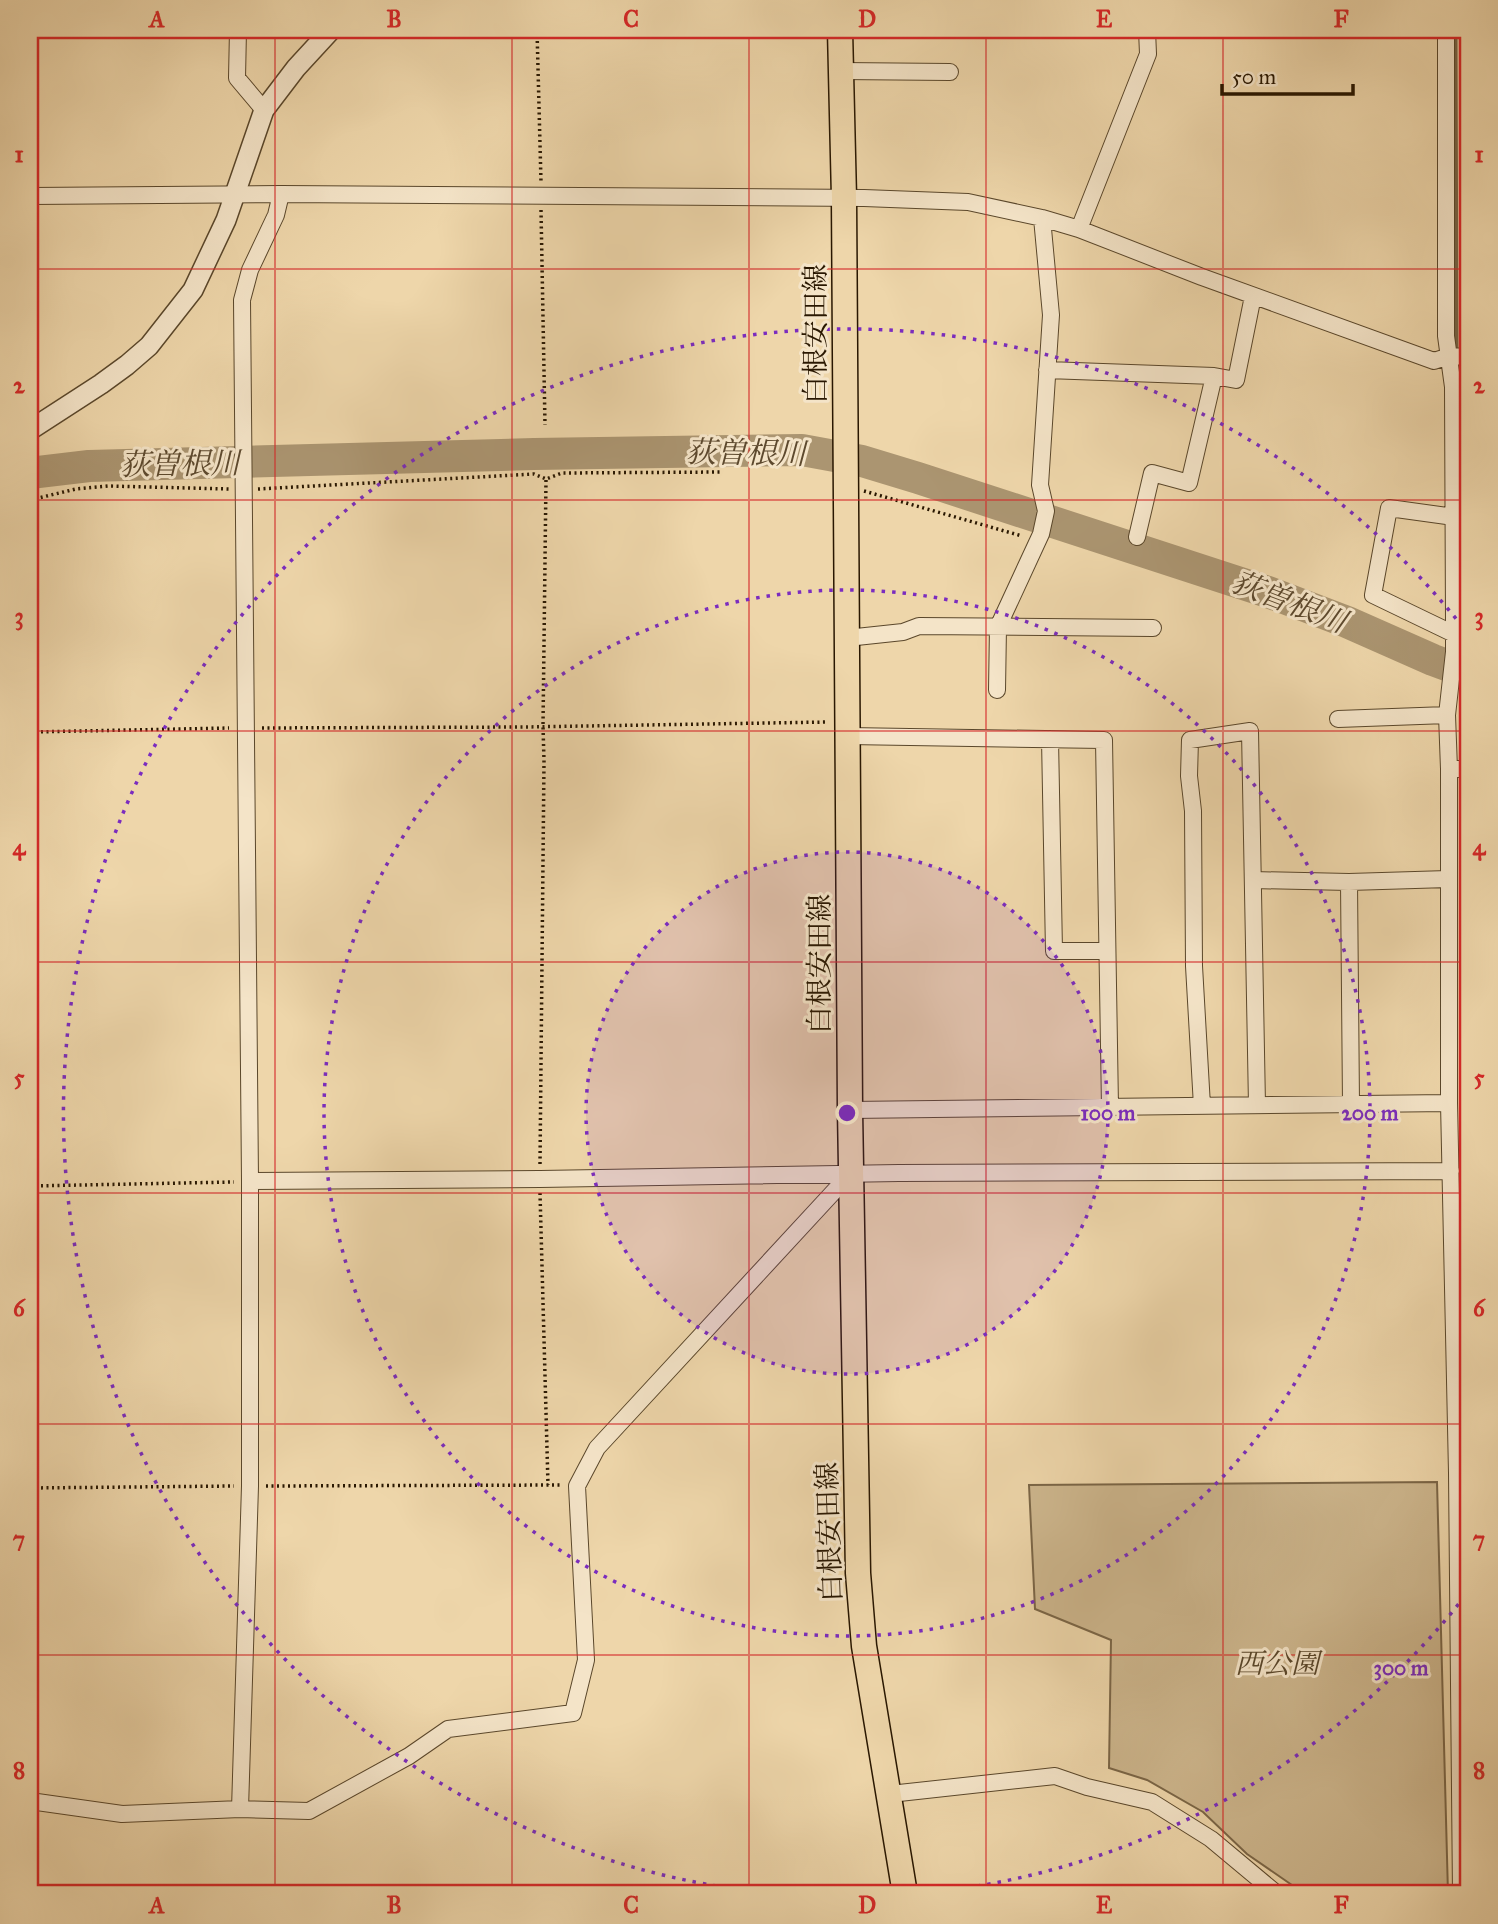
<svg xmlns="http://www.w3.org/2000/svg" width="1498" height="1924" font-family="'IM FELL Great Primer','Noto Serif JP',serif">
<rect width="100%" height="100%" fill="#eed6aa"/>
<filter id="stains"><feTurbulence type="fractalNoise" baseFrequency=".00286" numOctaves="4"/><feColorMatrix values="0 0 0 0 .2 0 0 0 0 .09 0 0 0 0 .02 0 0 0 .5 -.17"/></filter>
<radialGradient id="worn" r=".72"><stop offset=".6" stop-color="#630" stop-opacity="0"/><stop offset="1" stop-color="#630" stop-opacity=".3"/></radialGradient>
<path fill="#cdb68d" stroke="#7b6647" stroke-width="2" d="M1437 1482 1448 1894H1305L1247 1854 1203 1812 1147 1780 1109 1768 1111 1640 1035 1609 1029 1485Z"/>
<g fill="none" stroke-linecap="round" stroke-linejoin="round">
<path stroke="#776344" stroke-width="5" d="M1455 30 1456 356
M1461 547 1465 671"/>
<path stroke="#ab9571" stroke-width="32" d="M30 473 89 466 534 454 802 450 862 461 918 478 1268 592 1347 622 1433 660 1468 673"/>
<g stroke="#5a472b" stroke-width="18">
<path id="minor" d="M238 30 237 78 264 110
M1446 30V336L1453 387 1454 619V652L1447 715 1449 769V1103L1457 1473 1461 1894
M841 71 950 72
M30 196 281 194 864 198 968 202 1042 218 1079 229 1202 277 1434 361 1449 356 1468 357
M1079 229 1148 54 1147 30
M1047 370 1214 376
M1454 517 1389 508 1373 595 1454 634
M1137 537 1152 473 1189 483 1214 376 1236 380 1253 296
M847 638 903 632 919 626 1153 628
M997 690 998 627 1041 534 1046 511 1040 485 1051 315 1042 218
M1338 719 1447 715
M848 736 1104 740 1110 1107
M1050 739 1054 951H1107
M1449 769H1468
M1253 880 1349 882 1448 879
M1349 882 1351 1104
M1202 1106 1194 966 1193 811 1189 776 1190 740 1250 731 1257 1105
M850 1110 1449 1103
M250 1181 540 1179 899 1173 1451 1171
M890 1794 1055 1776 1087 1787 1152 1802 1211 1839 1277 1894
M30 1801 122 1814 240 1809 309 1811 409 1756 448 1729 573 1713 586 1660 577 1486 597 1448 851 1173
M240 1809 250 1486V1181L242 300 250 270 276 215 281 194"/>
</g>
<g stroke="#5a472b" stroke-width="22">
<path id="tertiary" d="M30 430 101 384 127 365 149 346 193 290 226 220 264 110 296 68 331 30"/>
</g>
<g stroke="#291701" stroke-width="27">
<path id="primary" d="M840 30 844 198 850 1110 858 1573 864 1646 905 1894"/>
</g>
<path stroke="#291701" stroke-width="3.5" stroke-dasharray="2 3.5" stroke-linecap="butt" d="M537 30 541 182
M541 210 545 425
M258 489 534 474 546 479 562 473 723 472
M864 491 1022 536
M30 500 76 489 108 486 229 489
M262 728 524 727 828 722
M30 732 229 728
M540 1164 544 761 543 726 546 479
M30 1186 234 1182
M540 1193 548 1485
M266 1486 563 1485
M30 1488 234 1486"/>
<use href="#minor" stroke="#f4e4c8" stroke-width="16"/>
<use href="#tertiary" stroke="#f4e4c8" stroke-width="19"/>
<use href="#primary" stroke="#eed6aa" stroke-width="24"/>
</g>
<path fill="none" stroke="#d62828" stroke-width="2" stroke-opacity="0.55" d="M275 30V1894M512 30V1894M749 30V1894M986 30V1894M1223 30V1894M30 269H1468M30 500H1468M30 731H1468M30 962H1468M30 1193H1468M30 1424H1468M30 1655H1468"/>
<circle cx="847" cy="1113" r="261" fill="#7b2cbf" fill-opacity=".12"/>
<g fill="none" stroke="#7b2cbf" stroke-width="3.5" stroke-dasharray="3.5 7">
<circle cx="847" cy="1113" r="261"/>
<circle cx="847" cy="1113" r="523"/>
<path d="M1465 1596A784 784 0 0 1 915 1894M779 1894A784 784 0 1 1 1465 630"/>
</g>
<g text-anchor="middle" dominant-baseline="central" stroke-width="6" stroke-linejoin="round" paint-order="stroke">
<g font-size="28" fill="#291701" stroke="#f4e4c8">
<text transform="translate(815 334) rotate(-90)">白根安田線</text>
<text transform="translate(819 964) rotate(-90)">白根安田線</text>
<text transform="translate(829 1532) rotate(-92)">白根安田線</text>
</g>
<g font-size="28" font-style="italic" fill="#5a472b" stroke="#f4e4c8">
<text x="1277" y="1663">西公園</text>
</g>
<g font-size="30" font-style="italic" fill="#5d492e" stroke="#f4e4c8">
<text transform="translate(746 453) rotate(1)">荻曽根川</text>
<text transform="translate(180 464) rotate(-1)">荻曽根川</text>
<text transform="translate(1289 602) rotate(21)">荻曽根川</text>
</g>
</g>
<circle cx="847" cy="1113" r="10" fill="#7b2cbf" stroke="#f4e4c8" stroke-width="3.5"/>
<g font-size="21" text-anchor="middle" font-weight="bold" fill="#7b2cbf" stroke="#f4e4c8" stroke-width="6" stroke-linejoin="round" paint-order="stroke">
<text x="1108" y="1120">100 m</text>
<text x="1370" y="1120">200 m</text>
<text x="1401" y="1675">300 m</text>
</g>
<rect width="1498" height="1924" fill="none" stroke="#eed6aa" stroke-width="77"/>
<path d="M1222 84v10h131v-10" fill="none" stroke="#291701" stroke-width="3.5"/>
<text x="1232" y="84" font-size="21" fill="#291701" stroke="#f4e4c8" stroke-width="5" paint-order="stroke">50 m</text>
<rect x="38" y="38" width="1422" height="1847" fill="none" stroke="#d62828" stroke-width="2.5"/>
<g font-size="23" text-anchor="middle" font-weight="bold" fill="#d62828">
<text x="157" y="27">A</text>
<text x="394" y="27">B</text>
<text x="631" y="27">C</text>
<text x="867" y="27">D</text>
<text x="1104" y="27">E</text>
<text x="1341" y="27">F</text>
<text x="19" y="162">1</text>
<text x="1479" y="162">1</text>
<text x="19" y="393">2</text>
<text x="1479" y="393">2</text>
<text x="19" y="624">3</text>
<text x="1479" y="624">3</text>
<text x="19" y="855">4</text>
<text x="1479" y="855">4</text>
<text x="19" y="1085">5</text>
<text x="1479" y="1085">5</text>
<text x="19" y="1316">6</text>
<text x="1479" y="1316">6</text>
<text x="19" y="1547">7</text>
<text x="1479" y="1547">7</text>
<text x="19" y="1778">8</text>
<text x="1479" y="1778">8</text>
<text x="157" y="1913">A</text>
<text x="394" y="1913">B</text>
<text x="631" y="1913">C</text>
<text x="867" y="1913">D</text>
<text x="1104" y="1913">E</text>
<text x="1341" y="1913">F</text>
</g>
<rect width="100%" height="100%" filter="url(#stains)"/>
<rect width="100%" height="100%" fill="url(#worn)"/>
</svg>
